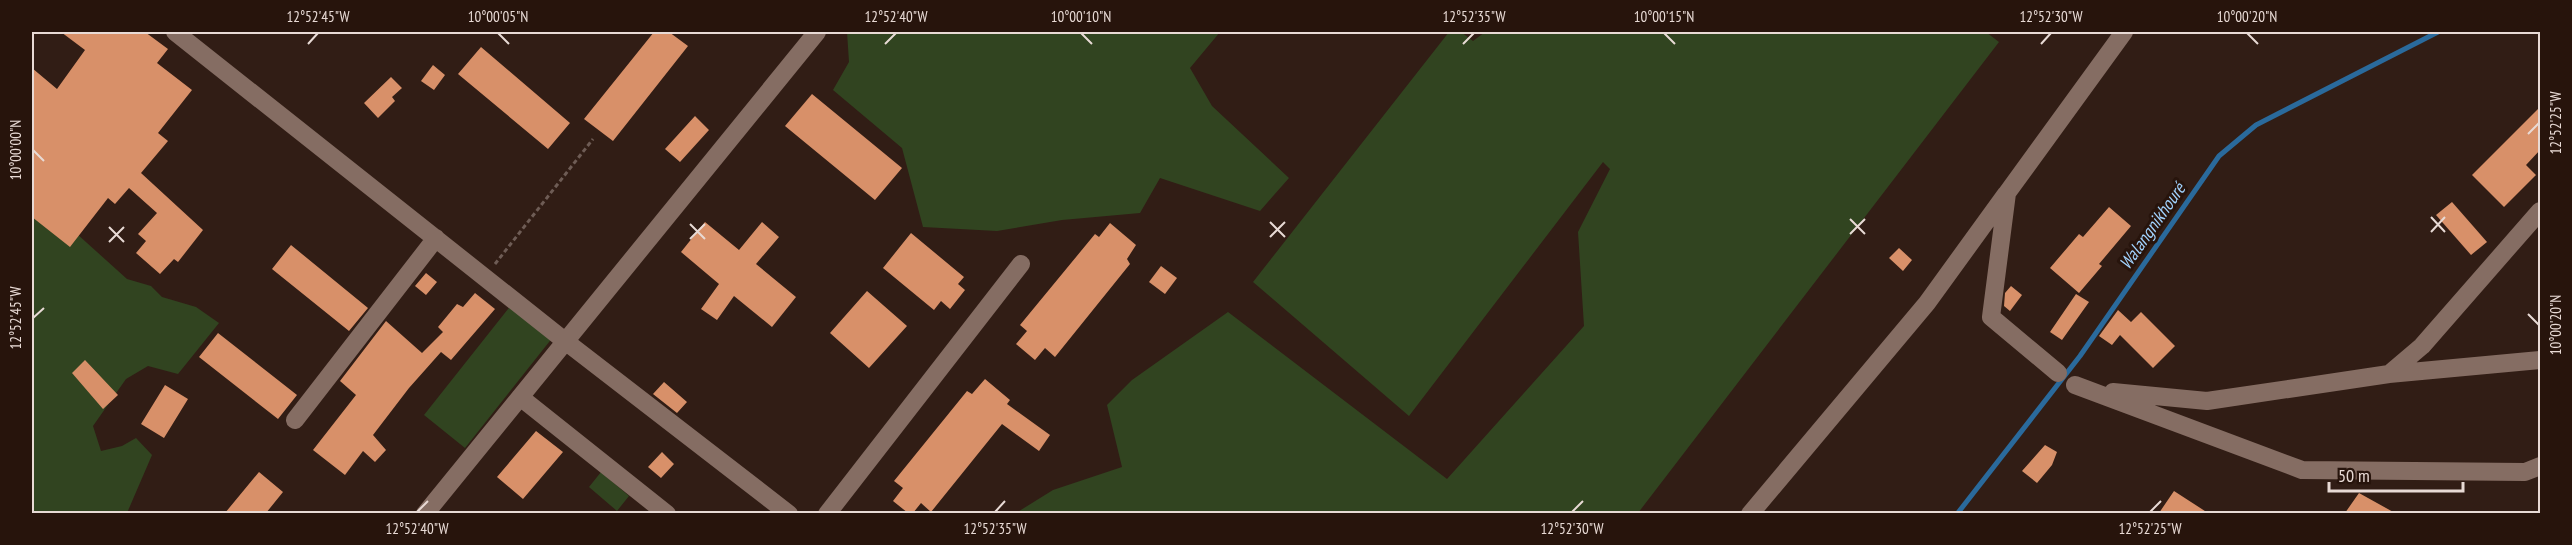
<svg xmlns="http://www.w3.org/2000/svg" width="2572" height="545" font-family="'PT Sans Narrow',sans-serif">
<rect width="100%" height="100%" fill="#311d15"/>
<path fill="#314420" d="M847 32H1220L1190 68 1212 106 1289 178 1260 211 1160 178 1140 213 1062 220 997 231 923 227 902 148 833 90 849 62Z
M1449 32H1461L1473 41 1485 32H1986L1999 42 1638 513H1016L1053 490 1122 467 1107 405 1132 380 1228 312 1447 479 1584 326 1578 232 1610 169 1603 162 1409 416 1253 282Z
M32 203 46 206 127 279 151 286 162 297 196 307 219 323 178 374 148 366 126 379 93 426 101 451 122 446 136 438 152 455 127 513H32Z
M512 304 553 337 465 448 424 415Z
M601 472 629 496 617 511 589 487Z"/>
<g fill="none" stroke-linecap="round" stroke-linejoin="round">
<path stroke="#2a6a9c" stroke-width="5" d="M1957 514 2080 356 2219 156 2256 125 2438 32"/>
</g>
<path fill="#d89069" d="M61 32H145L168 49 157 63 192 90 158 133 168 141 141 173 203 230 178 262 174 259 160 274 136 253 146 241 138 234 157 213 129 188 115 204 108 198 70 247 32 217V68L57 89 85 50Z
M654 32H669L688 46 613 141 584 119Z
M481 47 570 123 548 149 458 74Z
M433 65 445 75 434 90 421 81Z
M391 77 402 88 392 97 395 101 378 118 364 103Z
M812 94 902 168 875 200 785 126Z
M2541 106V149L2526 165 2536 175 2504 207 2472 175Z
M695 116 709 130 680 162 665 149Z
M2452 202 2487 242 2471 255 2436 215Z
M2109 207 2131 226 2099 264 2102 266 2079 293 2050 268 2079 234 2083 237Z
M705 222 739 250 762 222 779 237 756 264 796 297 772 327 734 296 717 320 701 309 719 284 681 252Z
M1110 223 1136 245 1127 259 1130 264 1055 357 1045 348 1035 360 1016 344 1027 331 1020 325 1095 234 1099 237Z
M911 233 964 277 958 284 965 290 950 309 941 301 934 310 883 268Z
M291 245 368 308 349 331 272 269Z
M1899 248 1912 260 1903 271 1889 258Z
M1161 266 1177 278 1165 294 1149 282Z
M426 273 437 282 426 295 415 286Z
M2011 286 2022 295 2010 311 2004 306 2005 293Z
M867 291 907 326 869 368 830 333Z
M475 293 495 309 451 360 441 352 409 388 373 435 386 450 375 462 363 451 345 475 313 450 356 395 340 381 386 321 422 353 443 332 438 327 457 304 463 307Z
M2076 294 2089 302 2062 340 2050 332Z
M2118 310 2131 322 2141 312 2175 346 2153 368 2120 335 2112 345 2099 336Z
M218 333 297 395 278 419 199 357Z
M85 360 118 395 103 409 72 373Z
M985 379 1010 400 1007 404 1050 435 1039 451 1002 424 931 512 921 503 913 513H908L893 501 903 488 894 481 967 391 972 394Z
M664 382 687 402 677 413 653 394Z
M165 385 188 399 164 438 141 424Z
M536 431 563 452 523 499 497 477Z
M2045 445 2057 452 2052 465 2037 483 2022 471Z
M662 452 674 464 661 478 648 467Z
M259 472 283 492 266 513H225Z
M2174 491 2208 513H2159Z
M2359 493 2395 513H2345Z"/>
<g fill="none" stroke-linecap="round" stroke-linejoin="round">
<path stroke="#6e5c55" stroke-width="3" stroke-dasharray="4.5 3" stroke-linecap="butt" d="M495 264 593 139"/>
<path stroke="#856d63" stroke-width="18" d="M175 32 565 341 789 514
M2058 373 1991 317 2007 193 2124 32
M2389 374 2422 346 2540 211
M2075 385 2302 470 2525 472 2540 466
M2113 392 2207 401 2389 374 2540 360
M520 397 667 514
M295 420 436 238
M425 514 817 32
M827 514 1021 264
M1750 514 1927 303 2006 194"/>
</g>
<path fill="none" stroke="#e8dad5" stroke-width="2" d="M498 33 509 44M1081 33 1092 44M1664 33 1675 44M2247 33 2258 44M308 44 318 33M885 44 896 33M1463 44 1474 33M2041 44 2051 33M2528 134 2539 123M33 150 44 161M2431 217 2445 232M1850 219 1865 234M1270 222 1285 237M690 224 705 239M109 227 124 242M2431 232 2445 217M1850 234 1865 219M1270 237 1285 222M690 239 705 224M109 242 124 227M2528 314 2539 325M33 318 44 308M417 512 428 501M995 512 1005 501M1572 512 1583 501M2150 512 2161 501"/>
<g text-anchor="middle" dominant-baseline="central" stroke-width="6" stroke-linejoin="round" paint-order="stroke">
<g font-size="18" font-style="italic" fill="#a1d2fd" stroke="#27140c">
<text transform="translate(2152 226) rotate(-55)">Walangnikhouré</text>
</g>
</g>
<rect width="2572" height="545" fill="none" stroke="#27140c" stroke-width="66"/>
<path d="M2329 482v9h134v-9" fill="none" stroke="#e8dad5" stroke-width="3"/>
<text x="2338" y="482" font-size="18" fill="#e8dad5" stroke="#27140c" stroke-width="4.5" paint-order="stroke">50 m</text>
<rect x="33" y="33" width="2506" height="479" fill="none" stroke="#e8dad5" stroke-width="2"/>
<g font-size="15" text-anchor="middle" fill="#e8dad5">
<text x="318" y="22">12°52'45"W</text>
<text x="498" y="22">10°00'05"N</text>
<text x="896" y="22">12°52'40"W</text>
<text x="1081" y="22">10°00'10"N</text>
<text x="1474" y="22">12°52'35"W</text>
<text x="1664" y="22">10°00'15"N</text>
<text x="2051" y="22">12°52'30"W</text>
<text x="2247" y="22">10°00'20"N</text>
<text transform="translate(2556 123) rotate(-90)" y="5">12°52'25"W</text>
<text transform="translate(16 150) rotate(-90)" y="5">10°00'00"N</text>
<text transform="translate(16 318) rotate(-90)" y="5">12°52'45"W</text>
<text transform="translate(2556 325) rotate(-90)" y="5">10°00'20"N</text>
<text x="417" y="534">12°52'40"W</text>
<text x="995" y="534">12°52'35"W</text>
<text x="1572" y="534">12°52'30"W</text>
<text x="2150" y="534">12°52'25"W</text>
</g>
</svg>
